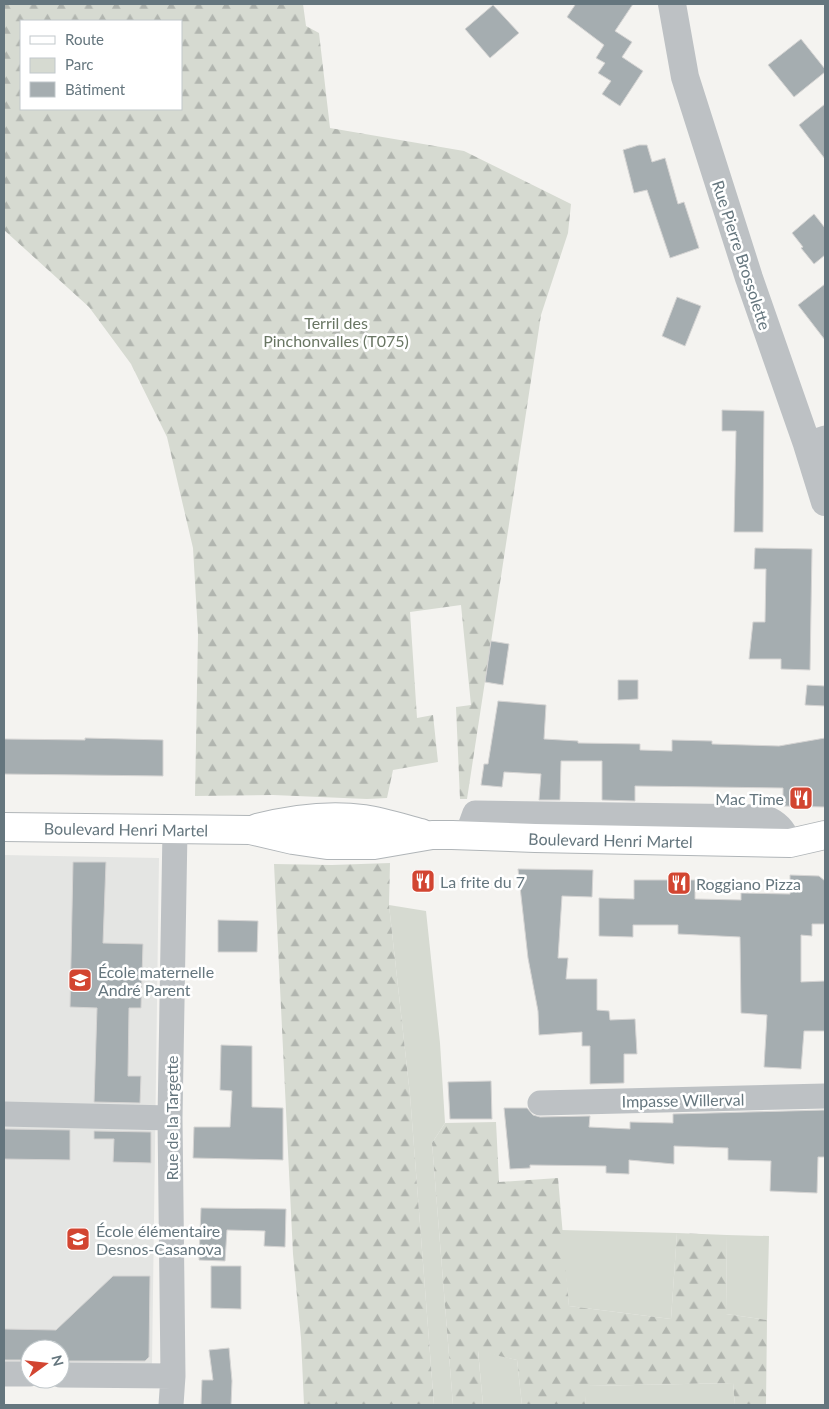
<svg xmlns="http://www.w3.org/2000/svg" width="829" height="1409" font-family="Lato,sans-serif">
<defs>
<pattern id="forest-firs" width="22" height="20" patternUnits="userSpaceOnUse" patternTransform="scale(1.25)"><rect width="22" height="20" fill="#d6dad1"/><path d="M5 1l3.5 6h-7zM16 11l3.5 6h-7z" fill="#b1b5af"/></pattern>
</defs>
<rect width="100%" height="100%" fill="#f4f3f0"/>
<path fill="#e4e5e3" d="M4 855 159 858 152 1365 60 1363V1349H30V1363L4 1362Z"/>
<path fill="#d6dad1" d="M389 905 426 911 440 1043 445 1123 432 1143 453 1405H434L410 1095Z
M561 1230 677 1233 671 1319 569 1306Z
M727 1235 769 1236 767 1320 726 1314Z
M478 1350 517 1360 522 1405H483Z
M733 1383 735 1405H585L586 1386Z"/>
<path fill="url(#forest-firs)" fill-rule="evenodd" d="M4 4H303L306 26 319 33 330 128 464 151 571 204 568 233 541 315 467 799H460L456 707 471 705 461 605 410 612 417 718 433 715 438 762 393 770 387 798 367 799 273 795 195 796 198 634 193 548 167 437 131 364 89 307 4 230ZM21 21H181V109H21Z
M390 863 389 905 410 1095 434 1405H304L301 1338 293 1254 274 864 332 865Z
M496 1122 499 1182 558 1178 569 1306 671 1319 677 1233 727 1235 726 1314 767 1320 766 1405H735L733 1383 587 1386 585 1405H522L517 1360 478 1351 483 1405H453L432 1143 445 1123Z"/>
<path fill="#a5adb0" stroke="#d5d4d3" d="M573 4H633L615 31 632 42 622 57 643 71 620 106 602 94 611 81 598 73 605 63 596 58 604 45 567 17 575 5Z
M493 5 519 33 490 58 465 29Z
M801 39 825 69V72L794 97 768 65Z
M825 104V159L799 125Z
M639 145H647L652 162 665 158 678 204 684 202 699 248 670 258 647 190 634 193 623 150Z
M814 214 825 228V255L814 264 801 248 803 247 792 233Z
M825 284V340L798 305Z
M677 297 701 306 685 346 662 336Z
M722 410 764 411 763 532H734L736 431H722Z
M755 548 812 549 810 670 781 669V659H749L753 622H765L766 569H754Z
M491 641 509 644 503 685 485 682Z
M618 680H638V699L618 700Z
M807 685 825 686V706L805 705Z
M498 701 546 705 544 739 578 741V743L640 744V750L672 751V740L712 741V744L779 746 825 738V807L783 806V788L635 786V801L602 800V761H561L560 800H539L541 774 504 772 502 787 481 785 484 764H488Z
M85 738 163 740V776L4 774V739L85 740Z
M73 862H106L103 943 143 944 141 1008H129L128 1076H141L140 1103 94 1102 97 1008 70 1007Z
M518 869 593 870 592 897 562 896 558 958H568L566 979H597V1010L609 1011 610 1020 635 1019 637 1054H624V1083L590 1084V1046H582V1032L539 1035 538 1011 528 958Z
M790 875 819 876 825 881V924H812V936L801 935V982L825 981V1031H804L801 1069 764 1067 767 1015 741 1013 740 937 678 934V925H633V937L599 936V898L634 899V880H695V899L741 900V893L790 894Z
M218 920 258 921 257 952H218Z
M221 1045 252 1046V1107L283 1108V1160L193 1158 194 1127H230L232 1091 220 1090Z
M491 1081 492 1119H450L448 1082Z
M504 1108H527L533 1115 540 1117 590 1116 589 1127 630 1129V1122L673 1123V1114L825 1110V1157H818L817 1193 770 1191 771 1161 728 1160V1148L674 1146V1164L629 1160V1174L606 1173V1166L530 1165V1168L510 1169Z
M4 1129 70 1130V1160L4 1159Z
M94 1131 151 1132V1163L113 1162 114 1139H94Z
M201 1208 286 1209 285 1247 264 1246 265 1231 227 1230 225 1261 199 1260Z
M211 1266H241V1309L211 1308Z
M113 1276H150L149 1357 145 1361H60V1349H30V1360H4V1329L56 1330Z
M229 1348 232 1381 231 1405H201L202 1380H213L209 1350Z"/>
<g fill="none" stroke-linecap="round" stroke-linejoin="round">
<g stroke="#b0b5b8" stroke-width="30">
<g id="secondary">
<path id="s1" d="M4 827 250 830 293 840 327 845H374L432 835H452L535 838 790 843 825 835"/>
<path d="M257 828C292 819 327 814 364 819 383 822 402 828 421 833"/>
</g>
</g>
<path stroke="#bdc1c4" stroke-width="25" d="M807 444 825 438
M467 835 475 813 764 817C778 822 783 829 790 843
M540 1103 825 1096
M4 1114 170 1118
M4 1374H30
M60 1375 173 1376
M171 1405 173 1376 170 1118 175 830"/>
<path stroke="#bdc1c4" stroke-width="28" d="M672 4 685 77 749 278 807 444 825 502"/>
<use href="#secondary" stroke="#fff" stroke-width="28"/>
</g>
<defs>
<g id="restaurant-square" transform="scale(1.25)"><rect x="-9" y="-9" width="18" height="18" rx="4" fill="#d24531" stroke="#fff"/><path d="M-5-6h1v4h1v-4h1v4h1v-4h1v5L-1.5 .5V6h-2V.5L-5-1ZM5-6V6H3V1.5H1.5Q1.5-4 5-6Z" fill="#fff"/></g>
<g id="school-square" transform="scale(1.25)"><rect x="-9" y="-9" width="18" height="18" rx="4" fill="#d24531" stroke="#fff"/><path d="M0-5L7-2L0 1L-7-2ZM-4 1L0 2.5L4 1V4Q0 6-4 4Z" fill="#fff"/></g>
</defs>
<g fill-rule="evenodd">
<use href="#restaurant-square" x="801" y="798"/>
<use href="#restaurant-square" x="423" y="881"/>
<use href="#restaurant-square" x="679" y="883"/>
<use href="#school-square" x="80" y="980"/>
<use href="#school-square" x="78" y="1239"/>
</g>
<g text-anchor="middle" dominant-baseline="central" stroke-width="5" stroke-linejoin="round" paint-order="stroke">
<g font-size="16" fill="#65767e" stroke="#fff">
<text transform="translate(742 255) rotate(72)">Rue Pierre Brossolette</text>
<text stroke="none"><textPath href="#s1" startOffset="122">Boulevard Henri Martel</textPath></text>
<text stroke="none"><textPath href="#s1" startOffset="609">Boulevard Henri Martel</textPath></text>
<text transform="translate(683 1100) rotate(-1)">Impasse Willerval</text>
<text transform="translate(171 1118) rotate(-90)">Rue de la Targette</text>
</g>
<g font-size="16" fill="#697663" stroke="#fff">
<text x="336" y="322">Terril des<tspan x="336" dy="18">Pinchonvalles (T075)</tspan></text>
</g>
<g font-size="16" fill="#65767e" stroke="#fff" text-anchor="start">
<text x="784" y="798" text-anchor="end">Mac Time</text>
<text x="440" y="881">La frite du 7</text>
<text x="696" y="883">Roggiano Pizza</text>
<text x="98" y="971">École maternelle<tspan x="98" dy="18">André Parent</tspan></text>
<text x="96" y="1230">École élémentaire<tspan x="96" dy="18">Desnos-Casanova</tspan></text>
</g>
</g>
<rect width="829" height="1409" fill="none" stroke="#65767e" stroke-width="10"/>
<rect x="20" y="20" width="162" height="90" fill="#ffffff" stroke="#c1c8cb"/>
<rect x="30" y="36" width="25" height="8" fill="#ffffff" stroke="#c1c8cb"/>
<text x="65" y="45" font-size="15" fill="#65767e">Route</text>
<rect x="30" y="58" width="25" height="15" fill="#d6dad1" stroke="#c1c8cb"/>
<text x="65" y="70" font-size="15" fill="#65767e">Parc</text>
<rect x="30" y="82" width="25" height="15" fill="#a5adb0" stroke="#c1c8cb"/>
<text x="65" y="95" font-size="15" fill="#65767e">Bâtiment</text>
<g transform="translate(45 1364) rotate(75)"><circle r="24" fill="#ffffff" stroke="#c1c8cb"/>
<path d="M0-4L9 19L0 12L-9 19Z" fill="#d24531"/>
<text y="-8" font-size="14" font-weight="bold" text-anchor="middle" fill="#65767e">N</text>
</g>
</svg>
